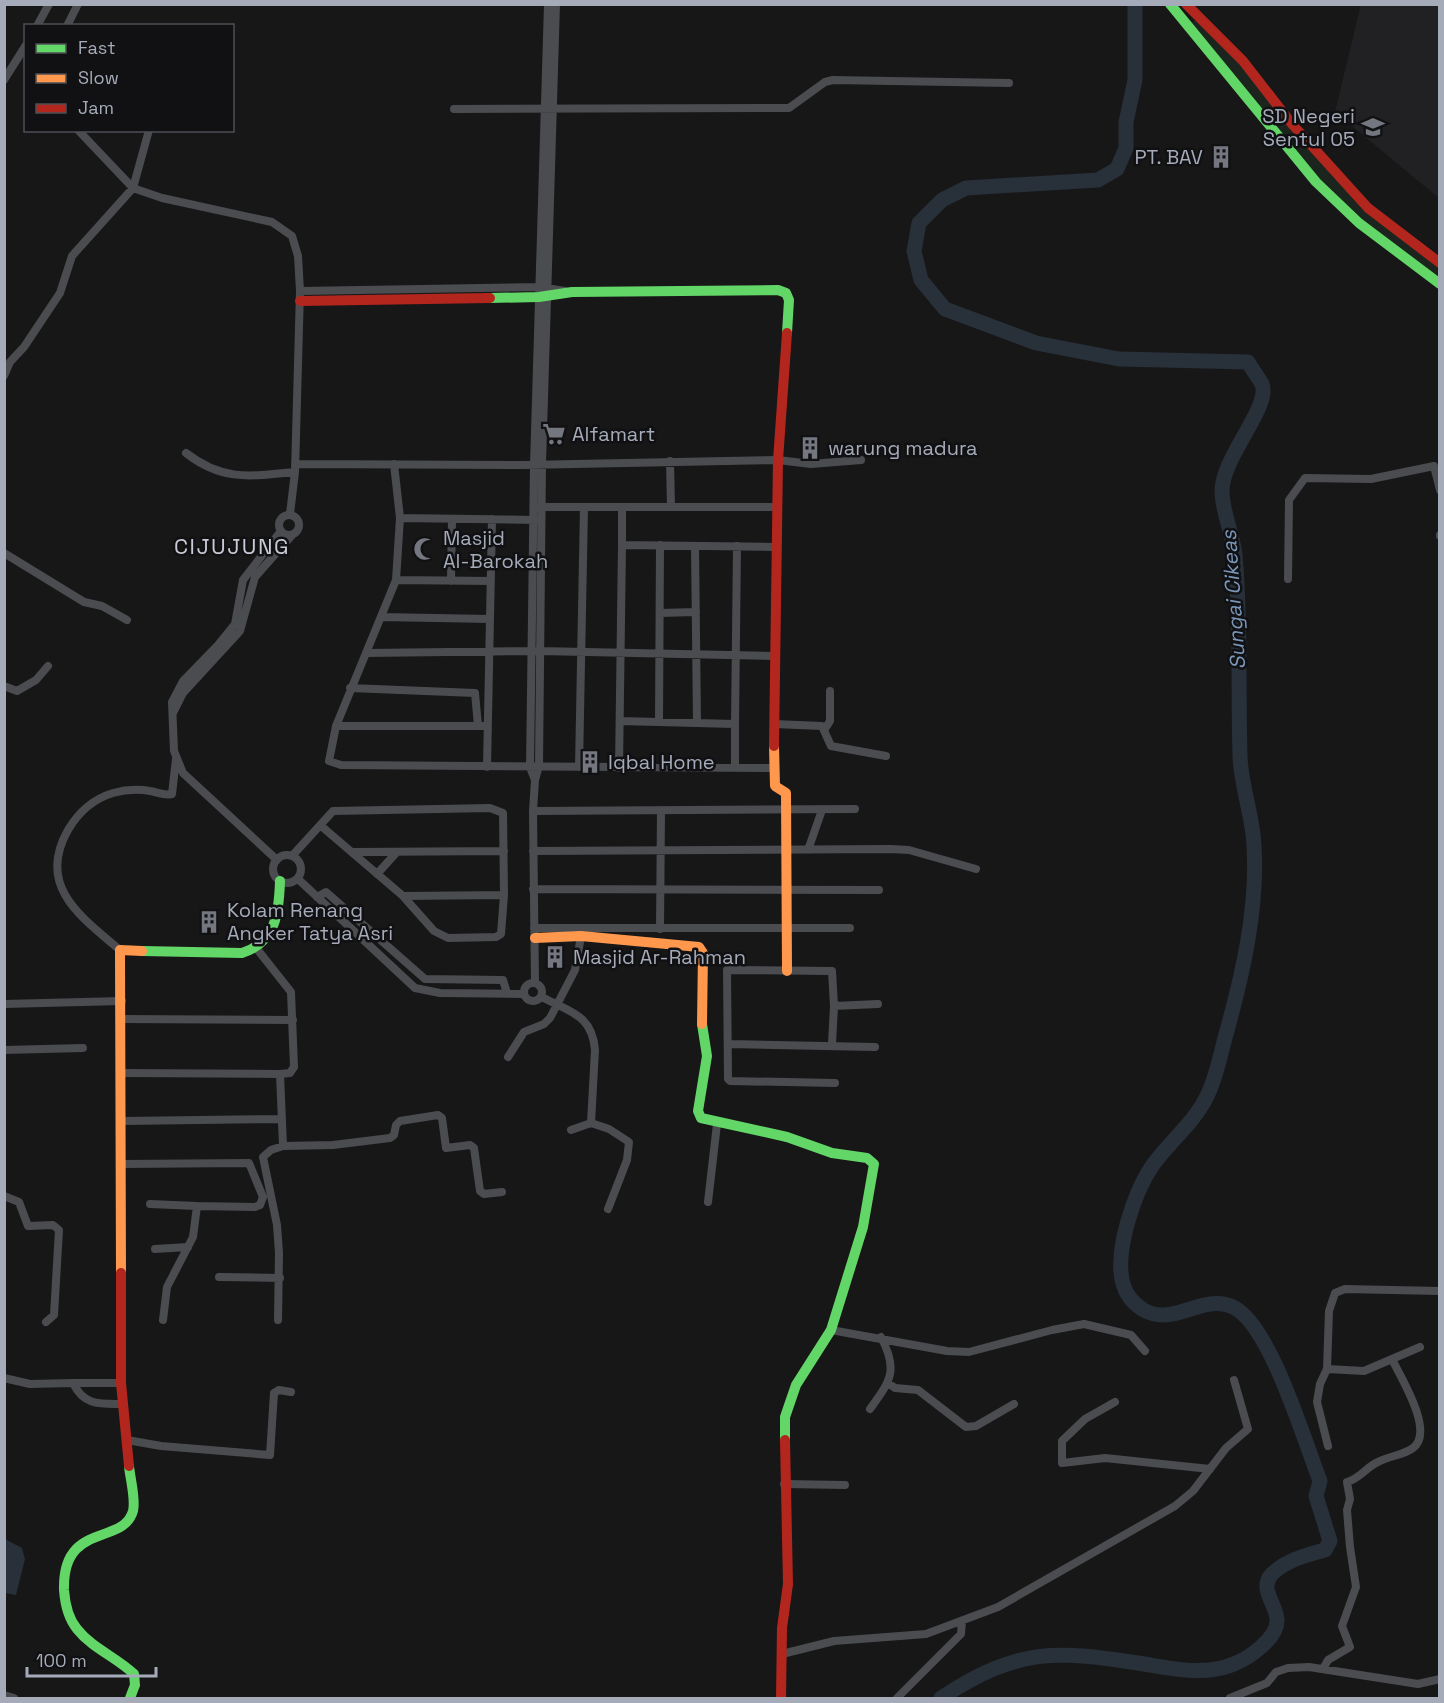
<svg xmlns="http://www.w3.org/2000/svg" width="1444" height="1703" font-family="'Space Grotesk',sans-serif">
<rect width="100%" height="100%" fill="#171717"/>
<path fill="#212123" d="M1361 4 1439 5V198L1335 112Z"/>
<path fill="#1c241e" d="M1199 18 1368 208 1439 263V284L1317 183 1189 24Z"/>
<path fill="#28303a" d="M5 1539 22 1548 25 1559 16 1595 5 1593Z"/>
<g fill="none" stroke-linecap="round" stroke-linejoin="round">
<path stroke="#28303a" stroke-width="15" d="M941 1698C1019 1647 1055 1650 1144 1664 1174 1669 1205 1676 1234 1664 1249 1658 1278 1638 1277 1620 1277 1605 1258 1588 1272 1574 1286 1560 1307 1555 1325 1550L1330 1541 1316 1496 1320 1481C1304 1440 1271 1328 1235 1308 1203 1291 1174 1329 1142 1309 1133 1303 1126 1295 1123 1284 1114 1252 1134 1193 1152 1166 1169 1142 1196 1121 1208 1094 1216 1077 1220 1057 1225 1038 1242 977 1258 910 1254 846 1253 816 1241 787 1240 756 1238 690 1241 621 1235 555 1233 534 1222 512 1222 491 1222 457 1271 407 1262 384 1258 377 1252 369 1248 362L1119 359 1036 343 945 309 921 280 914 251 919 223 942 200 966 188 1098 180 1117 169 1126 148V122L1135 80V4"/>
<path stroke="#4a4c50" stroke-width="8" d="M37 26 49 4
M67 26 78 4
M4 80 26 45
M454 109 789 108 825 82 833 80 1009 83
M78 130 133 188 162 198 272 222 292 236 298 256 300 291 295 472 290 514
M300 291 539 287 565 291
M4 376 10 362 24 347 60 293 72 256 133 188 149 130
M186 453C223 482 252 476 295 472
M670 461 671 507
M295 464 525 465 778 460 811 464 861 460
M394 464 400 518 396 580 336 726 329 761 341 765 774 768
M538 507H777
M279 525a10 10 0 1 1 20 0a10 10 0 1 1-20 0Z
M400 518 536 520
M1440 535V536
M622 545V507
M695 546 697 723
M4 553 84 602 102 606 127 620
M1288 579 1289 500 1305 478 1371 479 1434 466 1440 490
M396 580 490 581
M451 581 452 519
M660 613 696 612
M381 617 490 619
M366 653 539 651 775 656
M4 686 17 691 36 680 48 666
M350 688 475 693 478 726
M173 713 183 693 240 631 255 577 293 534
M620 721 735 724 737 546
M659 722 660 545
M735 724V768
M774 724 822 726 831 746 886 756
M336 726H483
M825 729 830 721V691
M487 767 492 519
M579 767 584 507
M619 768 622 545 776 547
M535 780 530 767 534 465 548 4
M533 811 855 809
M320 825 403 896 504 895
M808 850 822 810
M533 851 891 849 909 850 976 869
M353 852 504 851
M273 869a14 14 0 1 1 28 0a14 14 0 1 1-28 0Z
M292 856 333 811 490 808 503 813 504 895 501 934 496 937 448 938 434 931 403 896
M277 860 183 773 174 751 172 702 183 681 218 645 235 624 243 580 281 531
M377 874 396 853
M298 879 415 988 440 993 523 994
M533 889 879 890
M317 897 326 892 425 979 503 980 507 993
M534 928H850
M660 929 661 812
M257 949 291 992 294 1067 290 1073 280 1074 283 1146 271 1150 263 1157 277 1225 279 1253 278 1320
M120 950C81 917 36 886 68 830 78 813 93 799 113 793 124 790 138 789 150 791 157 792 164 796 172 794L176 759
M524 992a9 9 0 1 1 18 0a9 9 0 1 1-18 0Z
M535 983 533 811 535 780 539 766 542 464 556 4
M542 997C569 1012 592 1014 595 1050L591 1123 609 1129 629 1142 627 1160 608 1209
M4 1004 122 1001
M834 1006 878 1004
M122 1019 293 1020
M729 1044 875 1047
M832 1044 834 1006 832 971 727 970 728 1079 730 1081 835 1083
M4 1050 83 1048
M508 1057 524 1032 544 1024 550 1018 575 970 581 936
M122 1073 280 1074
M122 1121 280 1119
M571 1130 591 1123
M283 1146 333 1145 390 1138 394 1135 396 1125 400 1121 438 1115 442 1118 446 1148 470 1145 474 1148 480 1191 484 1194 502 1192
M121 1164 249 1163 263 1197 260 1205 255 1207 197 1206 193 1237 167 1287 163 1320
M4 1196 19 1202 28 1226 53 1225 59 1230 54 1315 46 1322
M708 1202 717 1124
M150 1204 197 1206
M155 1249 188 1247
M219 1277 280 1278
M831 1330 947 1351 969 1352 1052 1330 1084 1324 1131 1335 1145 1351
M1327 1369 1364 1371 1420 1347
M4 1378 30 1384 73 1383C84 1406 100 1404 123 1404
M73 1383H121
M888 1383 895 1388 918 1390 966 1427 976 1426 1014 1404
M1115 1402 1085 1419 1062 1441V1463L1105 1458 1210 1469
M870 1409C890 1381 899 1371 881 1337
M127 1440 161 1446 270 1455 274 1393 279 1390 291 1392
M1328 1446 1317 1402 1320 1384 1327 1369 1329 1311 1335 1293 1345 1289 1440 1291
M784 1484 845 1485
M782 1654 834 1641 926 1634 998 1607 1175 1506 1193 1491 1226 1448 1248 1429 1234 1380
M1323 1669 1328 1660 1350 1647 1342 1626 1356 1587 1350 1547 1347 1510 1350 1499 1347 1482C1361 1478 1366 1467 1378 1462 1389 1456 1404 1455 1413 1448 1435 1432 1401 1378 1393 1361
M4 1695 14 1698
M897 1698 961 1634 962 1621
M1230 1698 1267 1683 1276 1672 1288 1668 1309 1667 1418 1684 1440 1679"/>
<path stroke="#63d668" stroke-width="10" d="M1170 4 1316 182 1359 223 1440 284
M490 298 539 297 572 292 778 290 786 293 789 300 787 333
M142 951 242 953C276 942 279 913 280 881
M702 1024 707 1056 698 1111 701 1118 787 1137 832 1153 867 1158 874 1164 863 1227 831 1330 796 1385 785 1417V1440
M129 1466C130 1478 136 1499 133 1511 123 1546 62 1521 64 1590 65 1604 68 1618 77 1629 92 1648 116 1657 134 1674L135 1685 130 1698"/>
<path stroke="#ff974d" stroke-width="10" d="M774 746 775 786 786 793 787 971
M535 938 581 936 699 947 703 953 702 1024
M121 1273 120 950 142 951"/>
<path stroke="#b3261e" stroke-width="10" d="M1186 4 1243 61 1292 124 1368 208 1440 263
M300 301 490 298
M774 746 778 460 787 333
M121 1273V1383L129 1466
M781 1698 782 1628 788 1584 785 1440"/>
</g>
<defs>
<g id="school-bare" transform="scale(1.8)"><path d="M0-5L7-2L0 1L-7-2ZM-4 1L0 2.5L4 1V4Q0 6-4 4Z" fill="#747780" stroke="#111113" stroke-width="2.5" paint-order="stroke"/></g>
<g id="building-bare" transform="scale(1.8)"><path d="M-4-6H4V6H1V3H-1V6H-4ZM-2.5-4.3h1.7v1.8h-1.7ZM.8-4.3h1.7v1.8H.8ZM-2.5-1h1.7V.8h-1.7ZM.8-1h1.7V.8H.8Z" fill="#747780" stroke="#111113" stroke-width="2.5" paint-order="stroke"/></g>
<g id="supermarket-bare" transform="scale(1.8)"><path d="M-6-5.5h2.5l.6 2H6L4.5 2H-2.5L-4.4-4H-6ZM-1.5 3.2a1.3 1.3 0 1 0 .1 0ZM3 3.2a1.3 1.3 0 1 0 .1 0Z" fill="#747780" stroke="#111113" stroke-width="2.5" paint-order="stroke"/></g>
<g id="mosque-bare" transform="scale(1.8)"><path d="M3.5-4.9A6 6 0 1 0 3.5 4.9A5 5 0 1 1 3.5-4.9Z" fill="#747780" stroke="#111113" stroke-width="2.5" paint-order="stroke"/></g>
</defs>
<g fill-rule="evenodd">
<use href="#school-bare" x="1373" y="127"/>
<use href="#building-bare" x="1221" y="157"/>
<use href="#supermarket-bare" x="554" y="434"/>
<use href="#building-bare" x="810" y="448"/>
<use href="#mosque-bare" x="425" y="549"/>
<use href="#building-bare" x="590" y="762"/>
<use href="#building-bare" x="209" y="922"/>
<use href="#building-bare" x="555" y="957"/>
</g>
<g text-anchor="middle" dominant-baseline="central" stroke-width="5" stroke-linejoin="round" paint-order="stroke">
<g font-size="20" fill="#a6abb9" stroke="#111113" text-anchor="start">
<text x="1355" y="116" text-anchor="end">SD Negeri<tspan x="1355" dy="23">Sentul 05</tspan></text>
<text x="1203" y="157" text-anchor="end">PT. BAV</text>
<text x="572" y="434">Alfamart</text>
<text x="828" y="448">warung madura</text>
<text x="443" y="538">Masjid<tspan x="443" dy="23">Al-Barokah</tspan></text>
<text x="608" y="762">Iqbal Home</text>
<text x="227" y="910">Kolam Renang<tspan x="227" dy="23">Angker Tatya Asri</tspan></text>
<text x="573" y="957">Masjid Ar-Rahman</text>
</g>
<g font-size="21" font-style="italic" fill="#7a96b8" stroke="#111113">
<text transform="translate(1233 600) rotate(-94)">Sungai Cikeas</text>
</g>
<g font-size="22" letter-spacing="1.5" fill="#c8cad5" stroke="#111113">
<text x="232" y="546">CIJUJUNG</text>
</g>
</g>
<rect width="1444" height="1703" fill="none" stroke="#a6abb9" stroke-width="12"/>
<rect x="24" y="24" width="210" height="108" fill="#111113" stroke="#4d4f55" stroke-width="1.5"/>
<rect x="36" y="44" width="30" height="9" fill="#63d668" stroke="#4d4f55" stroke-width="1.5"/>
<text x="78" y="54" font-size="18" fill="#a6abb9">Fast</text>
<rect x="36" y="74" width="30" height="9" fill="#ff974d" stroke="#4d4f55" stroke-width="1.5"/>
<text x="78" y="84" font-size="18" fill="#a6abb9">Slow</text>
<rect x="36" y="104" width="30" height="9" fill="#b3261e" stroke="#4d4f55" stroke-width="1.5"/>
<text x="78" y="114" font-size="18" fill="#a6abb9">Jam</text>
<path d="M27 1667v9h129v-9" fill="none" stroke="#a6abb9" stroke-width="3"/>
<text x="36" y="1667" font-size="18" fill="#a6abb9" stroke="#111113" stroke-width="4.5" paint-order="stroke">100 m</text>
</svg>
